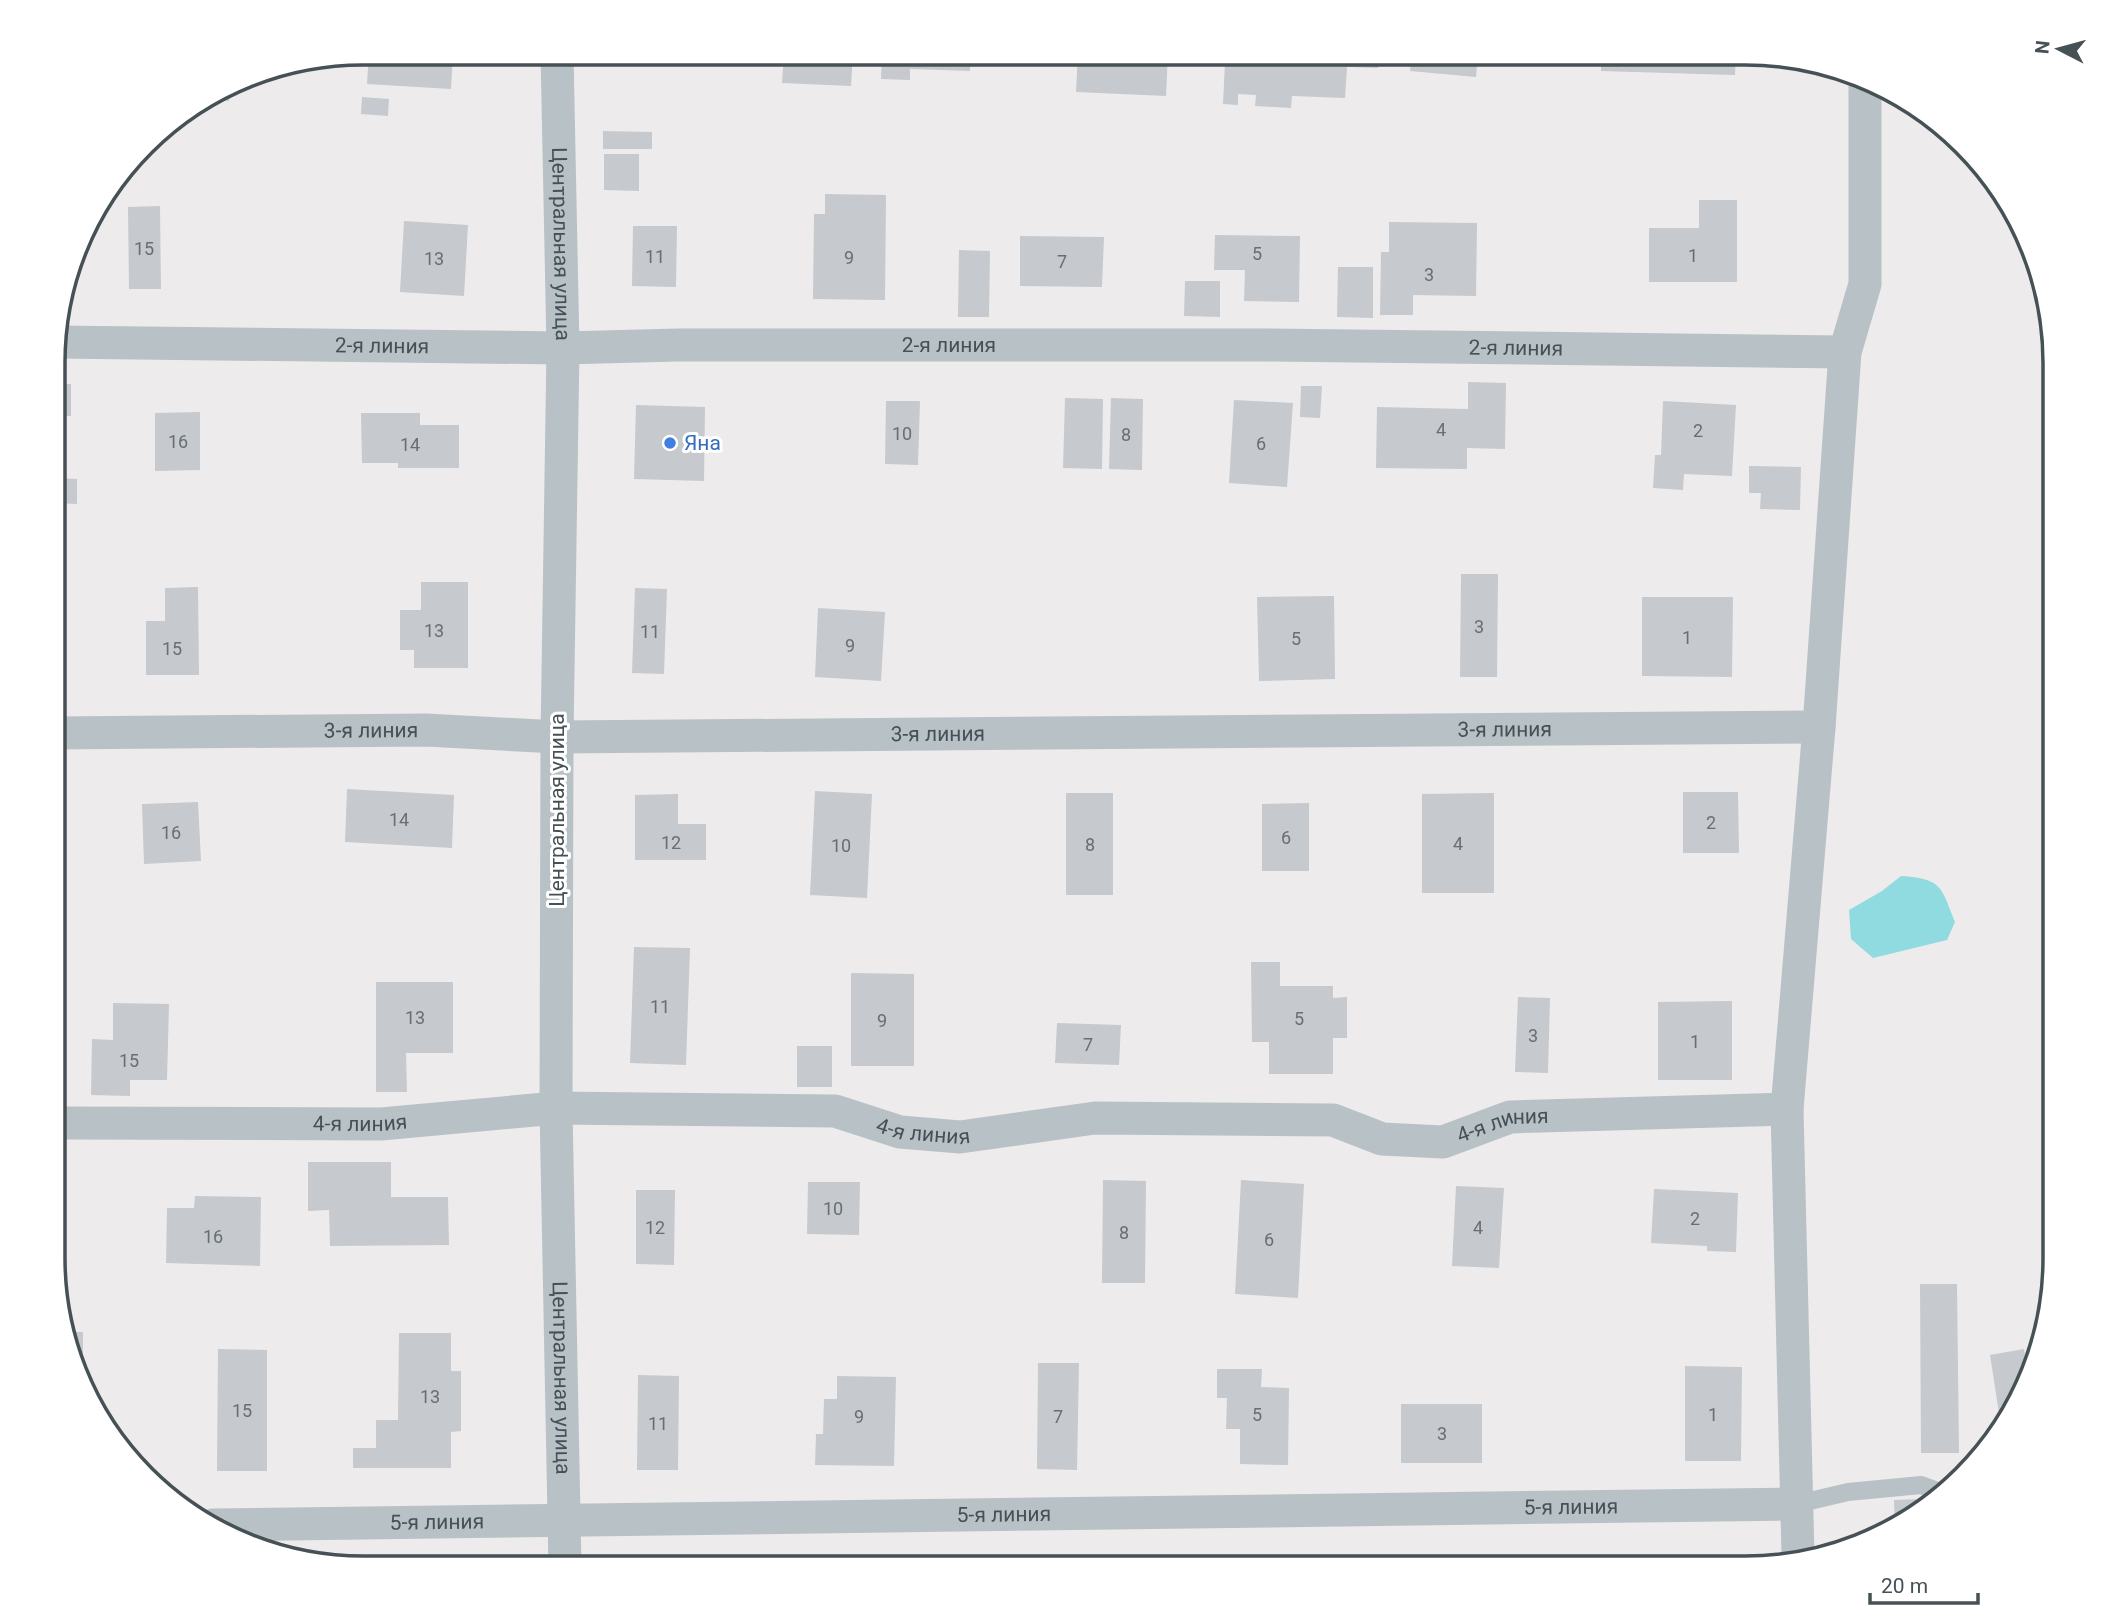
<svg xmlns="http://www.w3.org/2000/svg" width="2108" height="1621" font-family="Roboto,sans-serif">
<rect width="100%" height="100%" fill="#eeebec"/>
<path fill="#8fdbe0" d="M1901 876C1942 879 1941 886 1955 922L1947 940 1873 958 1851 939 1849 910 1882 891Z"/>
<path fill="#c6c9cd" d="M369 53H453L451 89 367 84Z
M784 53H853L851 86 782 83Z
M882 53H971L970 71 910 69V80L881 79Z
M1078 53H1168L1166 96 1076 92Z
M1235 53H1379L1378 68 1347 67 1345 98 1292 96 1291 108 1255 106 1256 95 1238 94V105L1223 104 1225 62 1234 63Z
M1412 53H1478L1476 77 1410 71Z
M1601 53H1736L1735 75 1601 71Z
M230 88 229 101 209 100Z
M362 97 389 99 388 116 361 114Z
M603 131 652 132V149H603Z
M604 154H639V191L604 190Z
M825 194 886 195 885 300 813 299 814 214H825Z
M1699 200H1737V282H1649V228H1699Z
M160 206 161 289H129L128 207Z
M404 221 468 225 464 296 400 292Z
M1389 222 1477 223 1476 296 1413 295V315H1380L1381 252H1389Z
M633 226H677L676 287 632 286Z
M1215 235 1300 236 1299 302 1244 301 1245 270H1214Z
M1020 236 1104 237 1102 287 1020 286Z
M959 250 990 251 989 317H958Z
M1338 267H1373V318L1337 317Z
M1185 281H1220V317L1184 316Z
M1468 382 1506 383 1505 449 1467 448V469L1376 468 1377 407 1468 409Z
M55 384H71V416H55Z
M1301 386H1322L1320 418 1300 417Z
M1065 398 1103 399 1102 469 1063 468Z
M1111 398 1143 399 1142 470 1109 469Z
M1234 400 1293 403 1287 487 1229 483Z
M886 401H920L918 465 885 464Z
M1663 401 1736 405 1732 476 1684 474 1683 490 1653 488 1655 455H1661Z
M636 405 705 407 704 481 634 479Z
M200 412V470L155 471V413Z
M361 413H420V425H459V468H398V463H362Z
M1749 466 1801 467 1800 510 1760 509 1761 493H1749Z
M55 478 77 479V504L55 503Z
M1461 574H1498L1497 677H1460Z
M421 582H468V668H414V650H400V610H421Z
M198 587 199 675H146V621H165V588Z
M635 588 667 589 664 674 632 673Z
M1334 596 1335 679 1259 681 1257 597Z
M1642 597H1733L1732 677 1642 676Z
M818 608 885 612 881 681 815 677Z
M347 789 454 795 452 848 345 842Z
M815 791 872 794 867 898 810 895Z
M1683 792H1738L1739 853H1683Z
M1066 793H1113V895H1066Z
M1494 793V893H1422V794Z
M678 794V824H706V860H635V795Z
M198 802 201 861 144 864 142 804Z
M1309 803V871H1262V804Z
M634 947 690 948 686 1065 630 1063Z
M1251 962H1280V986H1333V998L1347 997V1038H1333V1074H1269V1042H1252Z
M851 973 914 974V1066H851Z
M376 982H453V1053H406L407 1092H376Z
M1518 997 1550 998 1548 1073 1515 1072Z
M1732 1001V1080H1658V1002Z
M113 1003 169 1004 167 1080H130V1096L91 1095 92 1039 113 1040Z
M1057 1023 1121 1025 1119 1065 1055 1063Z
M797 1046H832V1087H797Z
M308 1162H391V1197H448L449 1245 330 1246 329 1210 308 1211Z
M1103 1180 1146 1181 1145 1283H1102Z
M1241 1180 1304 1184 1298 1298 1235 1294Z
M808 1182H860L859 1235 807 1234Z
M1456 1186 1504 1188 1499 1268 1452 1266Z
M1654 1189 1738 1193 1736 1252 1707 1251V1246L1651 1243Z
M636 1190H675L674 1265 636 1264Z
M195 1196 261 1197 260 1266 166 1263 167 1208H194Z
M1920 1284H1957L1959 1453H1921Z
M67 1332H83V1365H77Z
M399 1333H451V1371H461V1431L451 1432V1468H353V1448H376V1420H398Z
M218 1349 267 1350V1471H217Z
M2024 1349 2029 1382 2001 1426 1990 1355Z
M1038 1363H1079L1077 1470 1037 1469Z
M1685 1366 1742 1367 1741 1461H1685Z
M1217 1369H1262L1261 1387 1289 1388 1288 1465 1240 1464V1429H1226L1227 1398H1217Z
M638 1375 679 1376 678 1470H637Z
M837 1376 896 1377 894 1466 815 1465 816 1434H823L824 1399H837Z
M1401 1404H1482V1463H1401Z
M1922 1499V1506L1895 1527 1894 1500Z
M964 1556H996V1568H963Z
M816 1560H845V1568H816Z
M1527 1564H1565V1568H1527Z"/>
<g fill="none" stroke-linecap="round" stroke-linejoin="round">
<path stroke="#b8c2c6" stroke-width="18" d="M1797 1504 1848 1492 1921 1485 1940 1492"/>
<g stroke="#b8c2c6" stroke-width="33">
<path id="s1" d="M557 53 563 348 557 737 556 1108 565 1568"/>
<path id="s2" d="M55 342 563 348 678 345H1269L1845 352"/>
<path id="s3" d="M54 733 426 730 557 737 1819 727"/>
<path id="s4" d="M54 1123 381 1124 556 1108 835 1111 900 1132 960 1137 1095 1118 1333 1120 1382 1139 1443 1142 1510 1117 1787 1109"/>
<path id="s5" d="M213 1525 1797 1504"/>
<path d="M1798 1556 1787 1109 1819 727 1845 352 1865 284V77"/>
</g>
</g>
<circle fill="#3f7fe0" stroke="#fff" stroke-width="2.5" cx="670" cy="443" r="7"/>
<g text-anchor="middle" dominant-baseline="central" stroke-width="6" stroke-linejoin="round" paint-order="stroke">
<g font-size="18" fill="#666f74">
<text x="144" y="248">15</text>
<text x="1257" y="253">5</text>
<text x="1693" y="255">1</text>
<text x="655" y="256">11</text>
<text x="849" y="257">9</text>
<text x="434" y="258">13</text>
<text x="1062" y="261">7</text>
<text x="1429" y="274">3</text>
<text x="1441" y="429">4</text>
<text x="1698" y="430">2</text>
<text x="902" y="433">10</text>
<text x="1126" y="434">8</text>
<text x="178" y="441">16</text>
<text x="1261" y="443">6</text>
<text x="410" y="444">14</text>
<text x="1479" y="626">3</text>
<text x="434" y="630">13</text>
<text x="650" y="631">11</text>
<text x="1687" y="637">1</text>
<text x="1296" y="638">5</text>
<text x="850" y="645">9</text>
<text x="172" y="648">15</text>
<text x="399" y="819">14</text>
<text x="1711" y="822">2</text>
<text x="171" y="832">16</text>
<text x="1286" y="837">6</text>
<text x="671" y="842">12</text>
<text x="1458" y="843">4</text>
<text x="1090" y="844">8</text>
<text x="841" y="845">10</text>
<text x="660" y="1006">11</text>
<text x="415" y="1017">13</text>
<text x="1299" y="1018">5</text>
<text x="882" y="1020">9</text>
<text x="1533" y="1035">3</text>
<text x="1695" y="1041">1</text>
<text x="1088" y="1044">7</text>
<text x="129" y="1060">15</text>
<text x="833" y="1208">10</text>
<text x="1695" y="1218">2</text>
<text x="655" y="1227">12</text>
<text x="1478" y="1227">4</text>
<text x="1124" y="1232">8</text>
<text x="213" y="1236">16</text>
<text x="1269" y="1239">6</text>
<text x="430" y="1396">13</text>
<text x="242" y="1410">15</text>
<text x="1257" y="1414">5</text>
<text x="1713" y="1414">1</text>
<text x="859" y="1416">9</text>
<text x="1058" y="1416">7</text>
<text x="658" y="1423">11</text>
<text x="1442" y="1433">3</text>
</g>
<g font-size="21" fill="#465156" stroke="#fff">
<text stroke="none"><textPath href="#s1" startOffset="191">Центральная улица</textPath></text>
<text stroke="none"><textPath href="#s2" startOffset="894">2-я линия</textPath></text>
<text stroke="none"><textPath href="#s2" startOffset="327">2-я линия</textPath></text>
<text stroke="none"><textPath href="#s2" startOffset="1461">2-я линия</textPath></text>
<text stroke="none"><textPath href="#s3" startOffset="317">3-я линия</textPath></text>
<text stroke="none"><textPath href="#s3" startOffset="1451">3-я линия</textPath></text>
<text stroke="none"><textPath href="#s3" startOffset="884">3-я линия</textPath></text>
<text transform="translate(557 810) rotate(-90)">Центральная улица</text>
<text stroke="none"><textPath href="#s4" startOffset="306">4-я линия</textPath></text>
<text stroke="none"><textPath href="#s4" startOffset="873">4-я линия</textPath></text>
<text stroke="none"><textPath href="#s4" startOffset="1461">4-я линия</textPath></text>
<text stroke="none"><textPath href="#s1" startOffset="1325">Центральная улица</textPath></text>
<text stroke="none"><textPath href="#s5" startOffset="1358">5-я линия</textPath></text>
<text stroke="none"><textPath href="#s5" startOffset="791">5-я линия</textPath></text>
<text stroke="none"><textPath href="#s5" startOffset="224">5-я линия</textPath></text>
</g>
<g font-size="21" fill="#366cbe" stroke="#fff" text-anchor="start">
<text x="684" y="443">Яна</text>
</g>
</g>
<path d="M0 0H2108V1621H0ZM363 65H1745A298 298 0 0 1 2043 363V1258A298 298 0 0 1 1745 1556H363A298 298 0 0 1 65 1258V363A298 298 0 0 1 363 65Z" fill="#fff" fill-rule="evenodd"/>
<path fill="none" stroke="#465156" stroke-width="3.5" d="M363 65H1745A298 298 0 0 1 2043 363V1258A298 298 0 0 1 1745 1556H363A298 298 0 0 1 65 1258V363A298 298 0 0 1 363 65Z"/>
<g transform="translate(2059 49) rotate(276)" stroke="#ffffff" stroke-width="5" paint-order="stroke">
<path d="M0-5L12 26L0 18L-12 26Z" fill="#465156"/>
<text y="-10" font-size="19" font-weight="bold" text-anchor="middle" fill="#465156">N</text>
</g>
<path d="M1870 1593v10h108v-10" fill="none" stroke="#465156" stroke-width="3.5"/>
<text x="1881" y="1593" font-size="21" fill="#465156" stroke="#ffffff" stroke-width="5" paint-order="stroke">20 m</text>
</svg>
